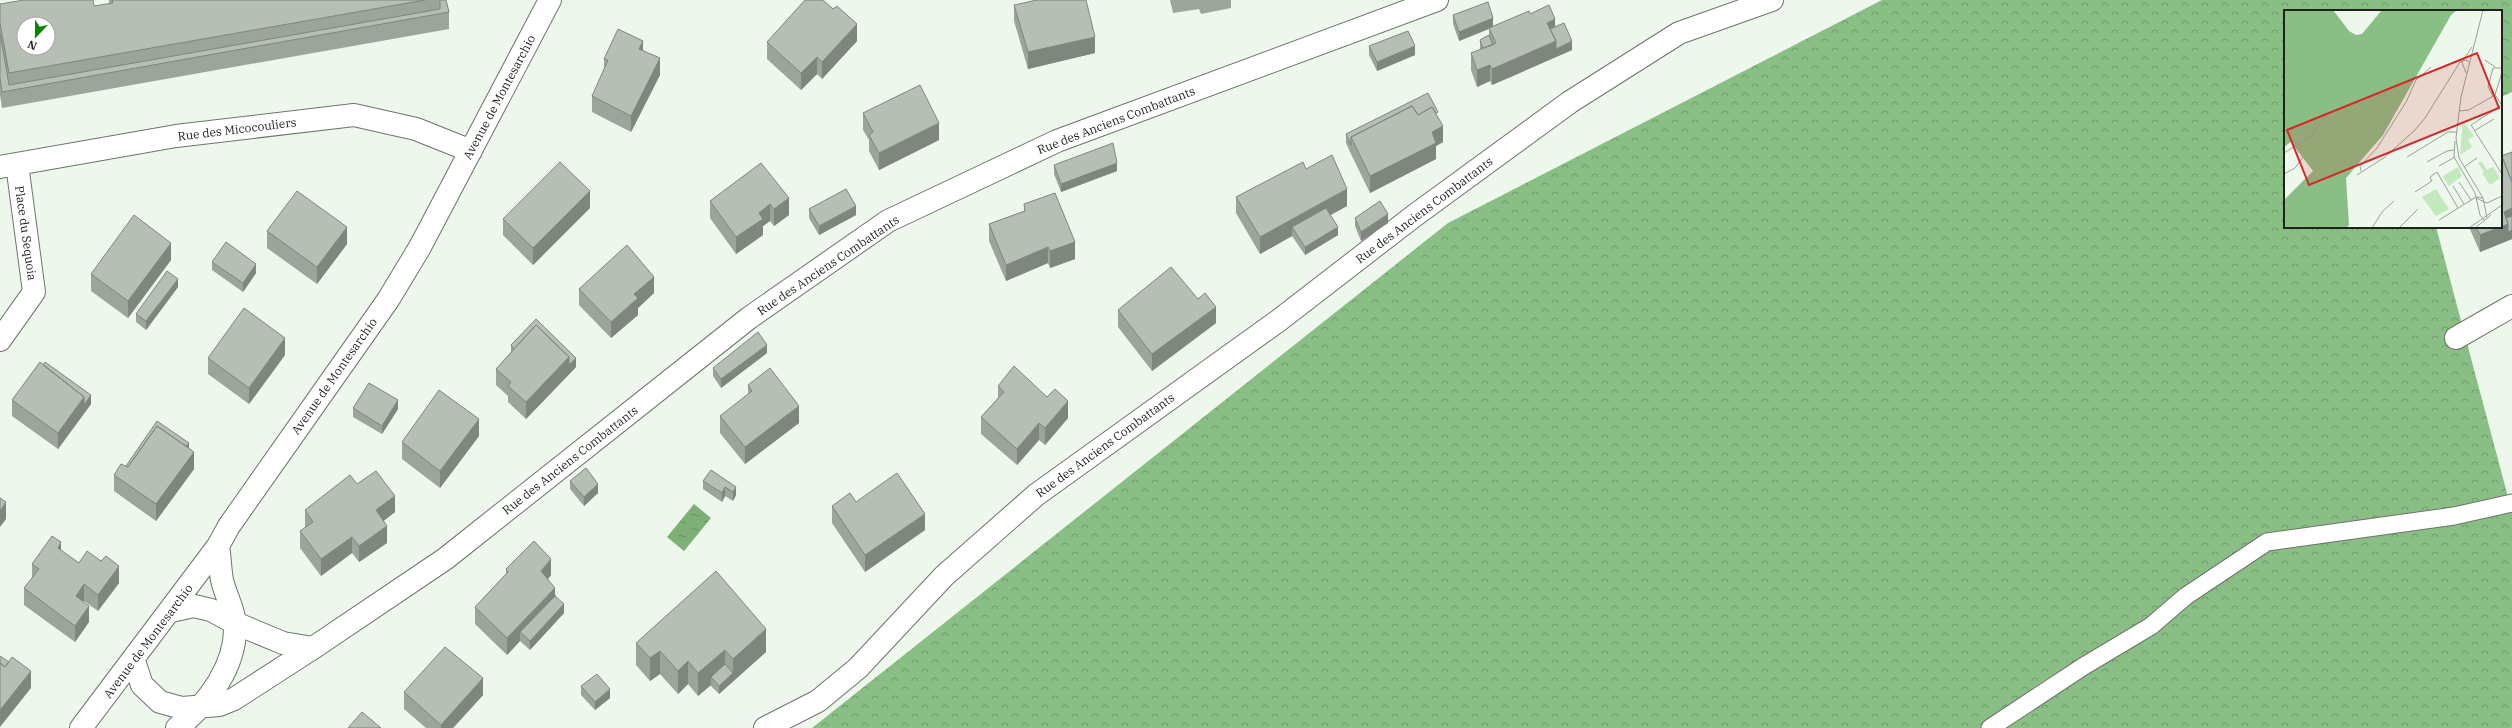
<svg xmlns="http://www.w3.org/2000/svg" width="2512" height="728" font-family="'IBM Plex Serif',serif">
<defs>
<pattern id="forest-crowns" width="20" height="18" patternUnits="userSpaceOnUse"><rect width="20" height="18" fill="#89be84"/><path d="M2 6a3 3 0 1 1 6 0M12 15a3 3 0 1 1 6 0" fill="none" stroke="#6f9a6b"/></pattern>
<pattern id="water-ripples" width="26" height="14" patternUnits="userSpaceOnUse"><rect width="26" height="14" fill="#7cb077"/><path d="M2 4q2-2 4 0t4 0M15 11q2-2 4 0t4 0" fill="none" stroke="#658f61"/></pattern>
</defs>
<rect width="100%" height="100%" fill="#edf7ec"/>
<path fill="url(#forest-crowns)" d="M1882 0H2512V92L2501 97V11H2285V227H2436L2512 512V728H812L1448 223Z"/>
<path fill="url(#water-ripples)" d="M694 504 711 518 684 551 667 537Z"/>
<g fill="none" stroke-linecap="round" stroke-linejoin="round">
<g stroke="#6c756b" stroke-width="19">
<path id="lane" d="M1990 728 2084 666 2151 626 2186 596 2267 542 2454 516 2512 503"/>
</g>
<g stroke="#6c756b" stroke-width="24">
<path id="street" d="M0 167 176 136 354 115 416 129 471 151
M2456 338 2512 306
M0 340 34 292 17 164
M171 611 194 606 211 610 235 623 283 643 313 648
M134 661 142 685 160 702 182 708 219 705 234 699 313 648 445 559 749 318 888 221 1057 141 1437 0
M81 728 218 546 229 526 388 300 420 247 550 0
M177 728C208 704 237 665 235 624 234 609 225 594 222 580 220 569 220 557 218 546
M765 728 818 701 858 668 944 576 1036 495 1278 321 1414 216 1570 102 1679 33 1772 0"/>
</g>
<use href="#lane" stroke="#fff" stroke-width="17"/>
<use href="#street" stroke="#fff" stroke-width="22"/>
</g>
<path fill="#9ca49b" d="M109 0H446L449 12V29L2 108 0 95V23L109 4Z
M1170 0H1231V8L1201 14 1199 9 1173 13Z
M1014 5 1095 53 1028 69 1014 21Z
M833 9 857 41 822 79 817 74 801 90 767 59V42Z
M1530 14 1555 27 1572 50 1492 85 1490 81 1477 87 1471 70V53L1480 50V40L1489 35V29L1459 41 1453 24V15L1493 26Z
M1369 46 1415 55 1377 71 1369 55Z
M643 50 660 75 631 132 592 112V96L604 70V59Z
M863 113 939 140 879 170 869 151V140L863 130Z
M1438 117 1443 142 1436 146V159L1370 193 1351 154 1346 143V134Z
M2512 152V239L2480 252 2469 227H2501Z
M761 163 789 215 774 226 770 221 763 226V235L736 254 710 218V201Z
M1054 165 1117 171 1061 192 1054 174Z
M1306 169 1347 206 1330 215 1338 235 1305 255 1292 236 1260 254 1236 213V197Z
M1024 204 1075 259 1050 268 1048 263 1006 281 989 241V224L1024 211Z
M590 208 533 265 503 235V219Z
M809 209 856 215 819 235 809 218Z
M1355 218 1388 223 1361 241 1355 226Z
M267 231 347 244 317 284 267 248Z
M171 260 128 318 91 291V274Z
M212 262 256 273 243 292 212 270Z
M178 287 146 330 136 322V314Z
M579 289 654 293 638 308V315L611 338 579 305Z
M1118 310 1216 323 1152 371 1118 327Z
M511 345 576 367 526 419 508 402V396L496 385V369L511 352Z
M767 353 721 388 713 376V368Z
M285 355 249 404 208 374V358Z
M748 385 799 423 745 464 720 433V416L748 394Z
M998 386 1068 418 1045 445 1039 440 1017 465 981 434V417L998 398Z
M12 400 91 404 58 449 12 416Z
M353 408 398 409 382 434 353 417Z
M479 436 440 488 402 459V442Z
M189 449 194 469 156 521 114 491V475L126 466Z
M570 481 598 493 584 506 570 489Z
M703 481 736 487V495L733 501 725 496 722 502 703 489Z
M357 484 395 512 383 521 387 543 359 562 352 553 321 576 300 548V531L305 528V510Z
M856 502 925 530 865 572 832 523V506Z
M61 551 79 563 119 583 98 611 84 601 83 602 89 622 75 642 24 605V588L32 578V564Z
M506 569 551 575 548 579 564 613 530 650 520 641 507 655 475 624V607L506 574Z
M636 643 766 652 719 694 711 686V685L698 696 688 684 678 694 660 674 650 681 636 665Z
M581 686 610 698 595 710 581 695Z
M404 692 483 695 453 728H426L404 709Z"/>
<path fill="#7f867e" d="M1493 18V27L1459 41V32Z
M1555 19V35L1550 38 1547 23Z
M857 24V41L822 79V62Z
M1095 37V53L1028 69V52Z
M643 41V57L639 49Z
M1556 41V57L1492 85V69Z
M1572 41V50L1556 57V49Z
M1415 46V55L1377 71V62Z
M817 57V74L801 90V73Z
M660 58V75L631 132V116Z
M1490 65V81L1477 87V70Z
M939 123V140L879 170V153Z
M1443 126V142L1436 146V159L1370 193V176L1432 132Z
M1117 163V171L1061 192V184Z
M1347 189V206L1296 234 1292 227V236L1260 254V237Z
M590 191V208L533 265V248Z
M789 198V215L774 226V209Z
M770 204V221L763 226V235L736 254V237L759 213Z
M856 206V215L819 235V226Z
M2512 208V239L2480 252V235L2504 212Z
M1388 214V223L1361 241V232Z
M347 227V244L317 284V267Z
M1338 227V235L1305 255V247Z
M1075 242V259L1050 268V251Z
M171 243V260L128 318V301Z
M1048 247V263L1006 281V265Z
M256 264V273L243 292V283Z
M654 277V293L638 308V315L611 338V322L634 294Z
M178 279V287L146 330V321Z
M1216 307V323L1152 371V354Z
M285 338V355L249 404V388Z
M767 345V353L721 388V379Z
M569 357 576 358V367L526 419V402Z
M91 395V404L58 449V433L84 397Z
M398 400V409L382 434V426Z
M1068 401V418L1045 445V428Z
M799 406V423L745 464V447Z
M479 419V436L440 488V471Z
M1039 423V440L1017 465V449Z
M189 443V451L182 452Z
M194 452V469L156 521V504Z
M598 484V493L584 506V497Z
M725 487V496L722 502V493Z
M736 487V495L733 501V492Z
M395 496V512L376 527V510Z
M6 502V519L0 527V511Z
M925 514V530L865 572V555Z
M387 526V543L359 562V546Z
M352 537V553L321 576V559Z
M61 542V559L58 548Z
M551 559V575L541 588V571Z
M119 566V583L98 611V595Z
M84 584V601L76 613V596Z
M555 588V604L520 632V641L507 655V638Z
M564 604V613L530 650V641Z
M89 606V622L75 642V626Z
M766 629V652L719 694V686L733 673V659Z
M725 650V673L711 677V685L698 696V673Z
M660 651V674L650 681V658Z
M688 661V684L678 694V671Z
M31 671V688L0 727V710Z
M483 678V695L453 728H441V725Z
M610 689V698L595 710V702Z"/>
<path fill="#b5bfb4" stroke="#7f867e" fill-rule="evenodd" d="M24 0H93L94 6 113 3 112 0H425L9 73 0 23V4ZM24 24H48V48H24Z
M440 0H446L449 12 2 92 0 78V33L9 85 440 9Z
M805 0H823L833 9 837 6 857 24 822 62 817 57 801 73 767 42Z
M1037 0H1086L1095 37 1028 52 1014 5Z
M1488 2 1493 18 1459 32 1453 15Z
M1549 5 1555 19 1547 23 1556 41 1492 69 1490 65 1477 70 1471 53 1496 43 1489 28 1529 11 1530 14Z
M1564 23 1572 41 1556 49V41L1550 29Z
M618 29 643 41 639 49 660 58 631 116 592 96 608 60 604 59Z
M1408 31 1415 46 1377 62 1369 46Z
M1489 35 1493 45 1483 48 1480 40Z
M920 85 939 123 879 153 869 135 873 132 863 113Z
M1428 93 1438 112 1436 113 1432 107 1418 115 1412 106 1351 137V145L1346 134Z
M1412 106 1418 115 1432 107 1443 126 1432 132 1436 143 1370 176 1351 137Z
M1113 143 1117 163 1061 184 1054 165Z
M2512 152V182L2503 159H2501V156Z
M1332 155 1347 189 1260 237 1236 197 1303 162 1306 169Z
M2501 159H2503L2512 182V208L2504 212 2508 224 2501 227Z
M560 162 590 191 533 248 503 219Z
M761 163 789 198 774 209 770 204 759 213 763 219 736 237 710 201Z
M846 189 856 206 819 226 809 209Z
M297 191 347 227 317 267 267 231Z
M1055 193 1075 242 1050 251 1048 247 1006 265 989 224 1025 211 1024 204Z
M1380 201 1388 214 1361 232 1355 218Z
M1326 208 1338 227 1305 247 1292 227Z
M134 215 171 243 128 301 91 274Z
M2512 216V230L2508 232V224L2506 218Z
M2476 227H2500L2480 235Z
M226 242 256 264 243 283 212 262Z
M627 245 654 277 634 294 638 298 611 322 579 289Z
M1171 267 1198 299 1205 293 1216 307 1152 354 1118 310Z
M167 271 178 279 146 321 136 314Z
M244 308 285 338 249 388 208 358Z
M536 319 576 358 569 365V357L536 325 514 349 511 345Z
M536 325 569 357 526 402 508 386 511 382 496 369Z
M758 332 767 345 721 379 713 368Z
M40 362 84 397 58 433 12 400Z
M45 362 91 395 84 405V397L43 365Z
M1014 366 1047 397 1055 389 1068 401 1045 428 1039 423 1017 449 981 417 1004 392 998 386Z
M770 368 799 406 745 447 720 416 752 391 748 385Z
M369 383 398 400 382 426 353 408Z
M439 390 479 419 440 471 402 442Z
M157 421 189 443 186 446 157 426 128 467 126 466Z
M157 426 194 452 156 504 114 475 121 464 128 467Z
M586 468 598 484 584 497 570 481Z
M711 470 736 487 733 492 725 487 722 493 703 481Z
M376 471 395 496 376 510 387 526 359 546 352 537 321 559 300 531 313 522 305 510 350 475 357 484Z
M897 473 925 514 865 555 832 506 850 493 856 502Z
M0 498 6 502 0 511Z
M52 536 61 542 58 548 79 563 87 551 101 561 106 556 119 566 98 595 84 584 76 596 89 606 75 626 24 588 39 569 32 564Z
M534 541 551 559 541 571 555 588 507 638 475 607 508 572 506 569Z
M716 571 766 629 733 659 725 650 698 673 688 661 678 671 660 651 650 658 636 643Z
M555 596 564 604 530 641 520 632Z
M445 647 483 678 441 725 404 692Z
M0 656 9 662 5 667 0 663Z
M12 657 31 671 0 710V663L5 667Z
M725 664 733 673 719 686 711 677Z
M597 674 610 689 595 702 581 686Z
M362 712 381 728H348Z"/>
<g text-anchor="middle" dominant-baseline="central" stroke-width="3" stroke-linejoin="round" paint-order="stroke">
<g font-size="12" fill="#1e211d" stroke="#fff">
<text transform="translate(499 97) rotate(-62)">Avenue de Montesarchio</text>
<text transform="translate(1116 120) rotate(-21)">Rue des Anciens Combattants</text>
<text transform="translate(237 129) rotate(-7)">Rue des Micocouliers</text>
<text transform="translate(1424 210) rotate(-37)">Rue des Anciens Combattants</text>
<text transform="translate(26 233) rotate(82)">Place du Sequoia</text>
<text transform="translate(828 265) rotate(-34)">Rue des Anciens Combattants</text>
<text transform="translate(334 376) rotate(-55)">Avenue de Montesarchio</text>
<text transform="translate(1105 445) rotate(-36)">Rue des Anciens Combattants</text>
<text transform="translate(570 460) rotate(-38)">Rue des Anciens Combattants</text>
<text transform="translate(148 641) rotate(-53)">Avenue de Montesarchio</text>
</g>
</g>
<g transform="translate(2284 10)">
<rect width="218" height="218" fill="#edf7ec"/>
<path d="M179 111 190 126 184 130 188 137 176 145ZM197 151 203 160 209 157 216 168 206 175 198 163 200 162 194 153ZM174 157 178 166 165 176 159 166ZM152 179 165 199 152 206 138 187Z" fill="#c1e9bc"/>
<path d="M0 0H49L65 21 72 25 78 24 98 0H173L167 5 99 125 62 168 65 215 62 218H0V190L29 161 7 132 0 137Z" fill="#89be84"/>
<path fill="none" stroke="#9aa199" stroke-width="1" d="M199 0 177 87 172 128 175 148 199 188 203 208M201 50 211 57M182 63 178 52 188 37M211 85 218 95 187 115 218 164M211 85 218 62M209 86 204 77 209 58H218M175 101 185 100 211 85M190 121 210 109M171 131 170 147 191 183 196 205 200 210M0 143 27 126 43 104M123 147 164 122H173M143 152 163 141 170 140M155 156 171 147M180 157 193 148M77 161 76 156 93 138 122 92 132 70 147 57M0 164 11 158 19 147M73 165 101 147 131 120 141 108 176 52 182 50 185 52M175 172 187 190M169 176 180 194M131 182 148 171 146 167 153 162 174 198M192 188 203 193 218 186M155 210 192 187 199 188M88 218 98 202 110 191M115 218 134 199M185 218 218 195M191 218 207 205"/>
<path fill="#d62828" fill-opacity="0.15" stroke="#d62828" stroke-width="2" d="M193 43 215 98 25 175 3 120Z"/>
<rect width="218" height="218" fill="none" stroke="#1e211d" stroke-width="2"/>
</g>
<g transform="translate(36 36) rotate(202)"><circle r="19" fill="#ffffff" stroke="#a5a6a5"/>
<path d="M0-3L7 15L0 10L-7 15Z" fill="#0a8501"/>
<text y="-6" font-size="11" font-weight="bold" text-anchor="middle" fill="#1e211d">N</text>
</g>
</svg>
